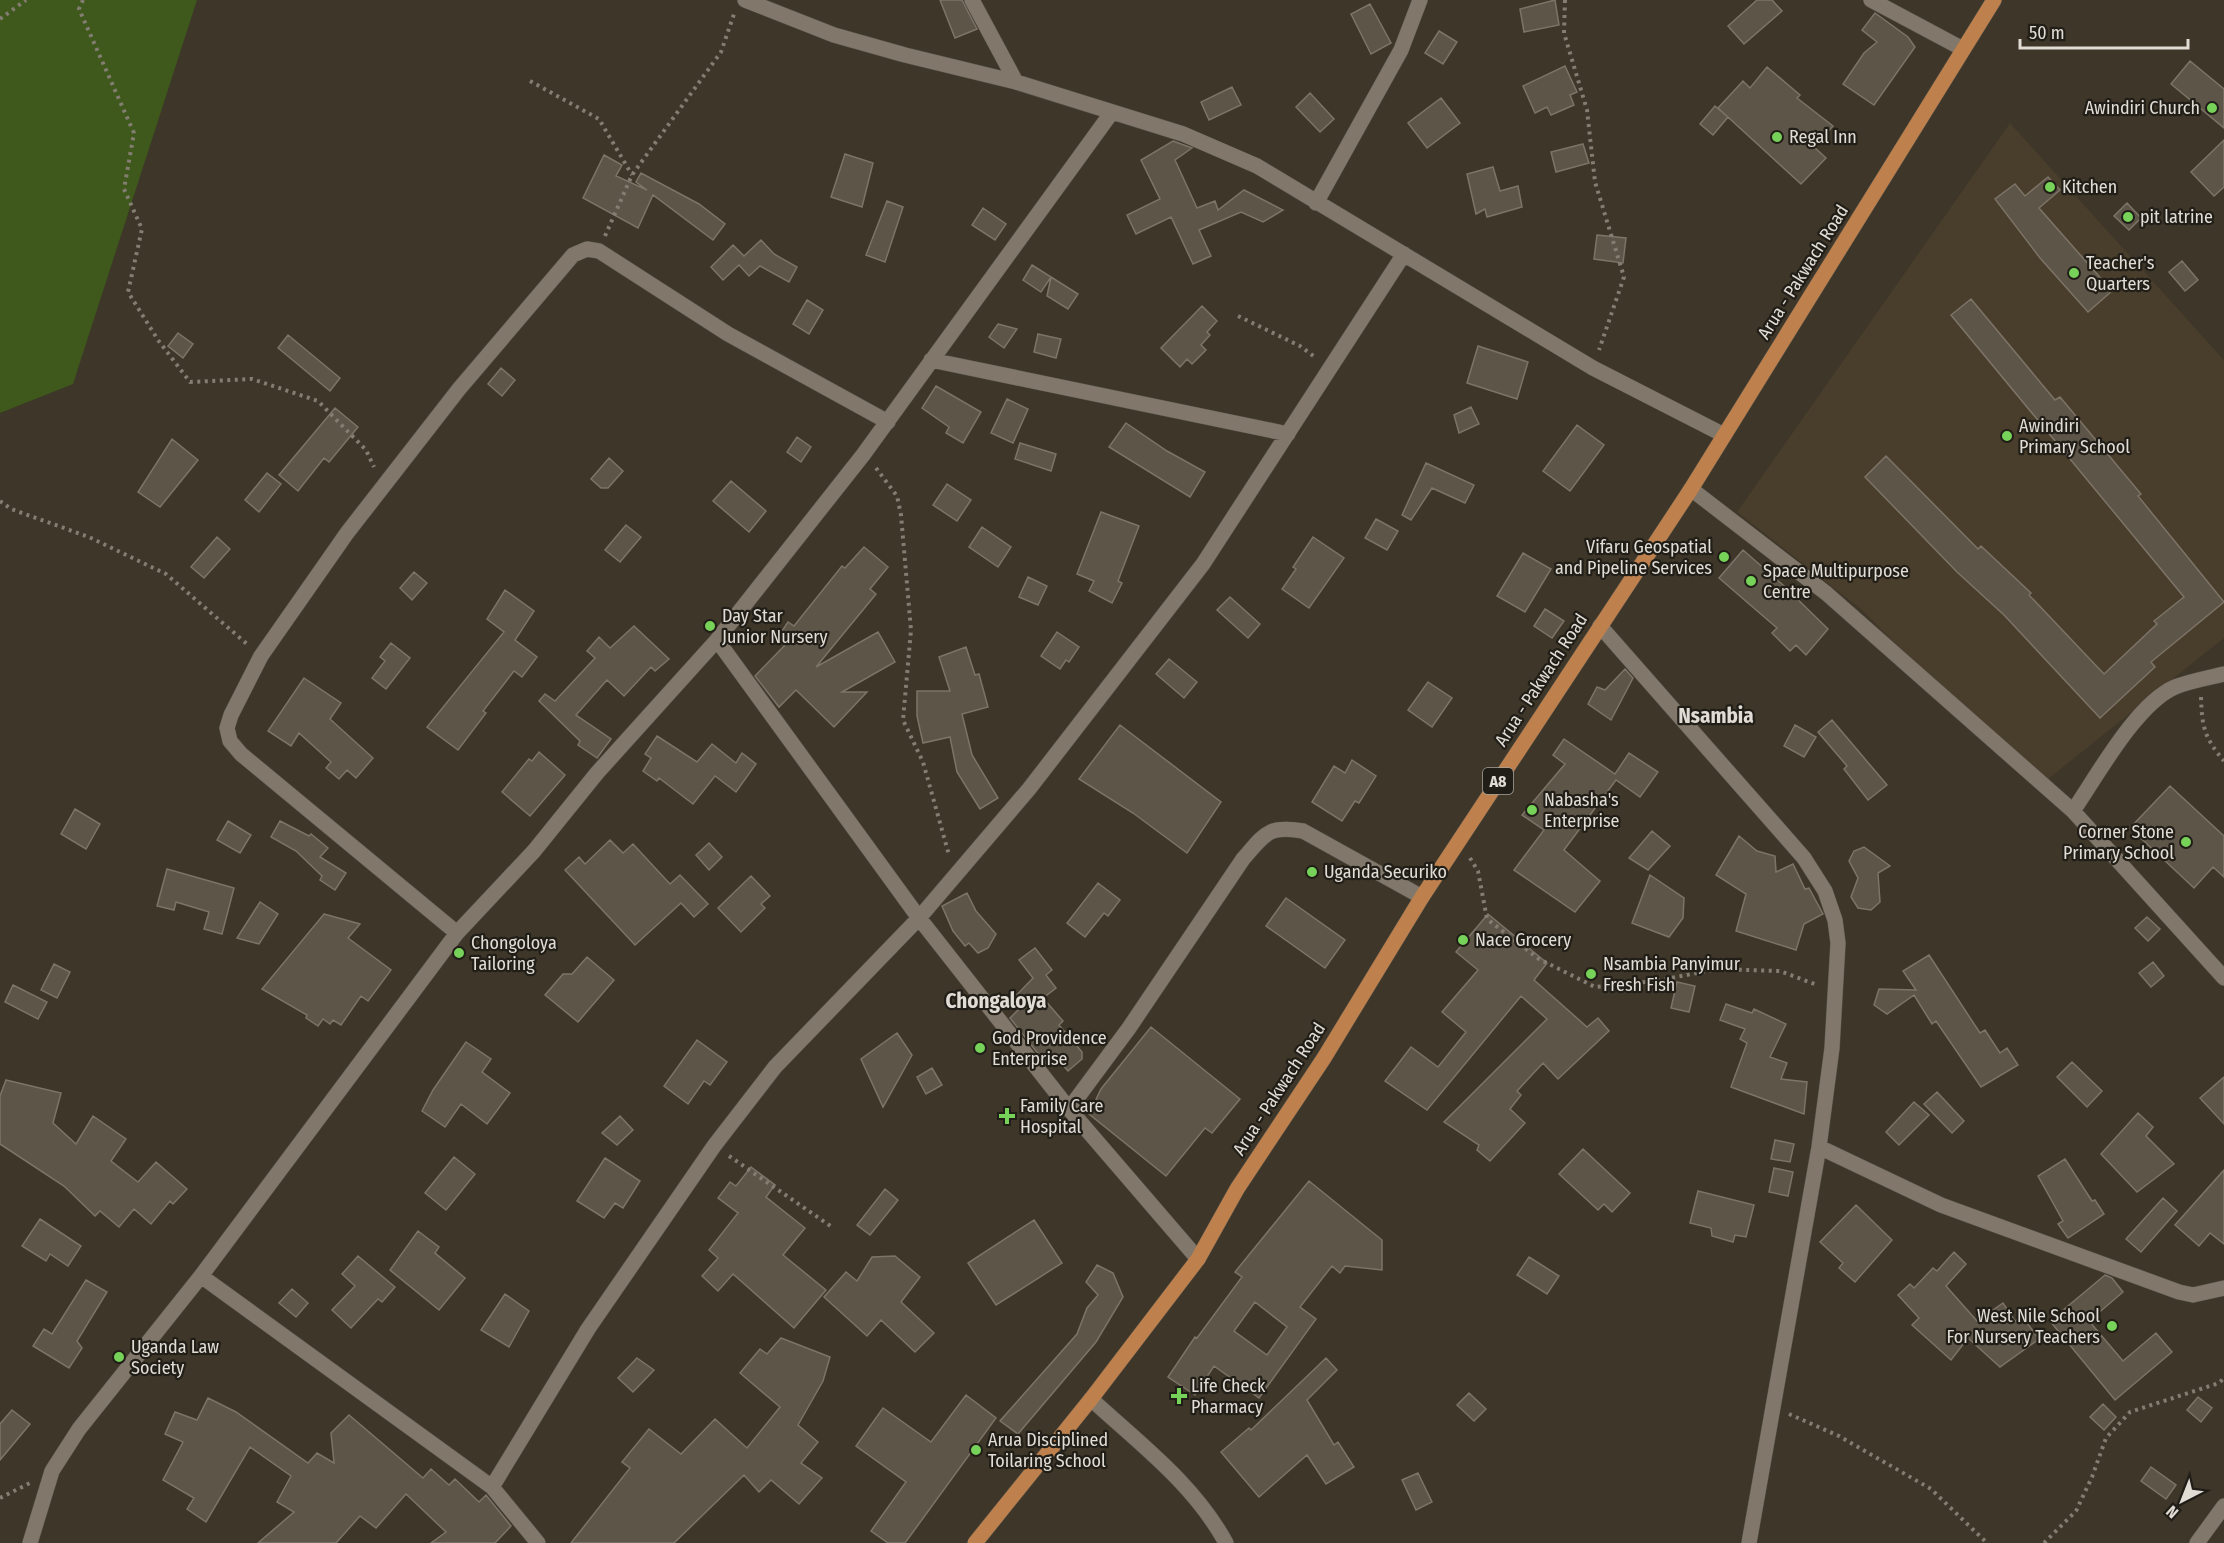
<svg xmlns="http://www.w3.org/2000/svg" width="2224" height="1543" font-family="'Fira Sans Condensed',sans-serif">
<rect width="100%" height="100%" fill="#3d3629"/>
<path fill="#493d2b" d="M2010 123 2224 360V638L2047 780 1894 642 1863 611 1737 512Z"/>
<path fill="#3e591b" d="M0 0H197L73 384 0 413Z"/>
<path fill="#5d5548" stroke="#7d7467" stroke-width="1.5" fill-rule="evenodd" d="M940 0H962L977 29 955 38Z
M1555 0 1559 25 1524 32 1520 9Z
M1757 0H1772L1782 11 1744 44 1728 26Z
M1370 4 1391 43 1371 54 1351 14Z
M1875 13 1908 37 1915 47 1874 105 1843 84 1864 53 1877 42 1862 30Z
M1439 31 1457 42 1443 64 1425 53Z
M2190 61 2224 89V128L2171 84Z
M1565 66 1577 92 1570 95 1574 105 1551 115 1547 107 1535 113 1523 86Z
M1767 67 1800 95 1797 98 1833 126 1814 147 1826 158 1801 184 1718 108 1743 81 1750 88Z
M1232 87 1241 105 1209 120 1201 102Z
M1310 93 1334 119 1320 132 1296 107Z
M1441 98 1460 123 1427 148 1408 123Z
M1715 106 1728 117 1713 135 1700 124Z
M2224 140V187L2214 196 2191 172Z
M1173 141 1192 148 1175 160 1197 208 1215 201 1218 210 1244 190 1283 210 1263 222 1241 212 1199 230 1211 256 1193 264 1171 217 1136 234 1127 215 1160 199 1141 160Z
M1583 144 1589 163 1556 172 1551 152Z
M845 154 873 163 862 207 831 197Z
M604 155 622 165 616 176 647 190 636 182 641 173 699 204 725 224 713 240 653 195 638 228 583 198Z
M1493 167 1500 191 1518 186 1522 207 1487 217 1485 209 1476 214 1467 174Z
M2048 177 2060 190 2039 208 2112 291 2088 312 2040 258 1995 199 2015 184 2025 196Z
M887 201 903 207 885 262 866 255Z
M2127 203 2141 218 2129 230 2114 216Z
M983 208 1006 224 995 240 972 225Z
M1597 235 1626 238 1623 263 1594 259Z
M761 240 774 254 797 267 789 282 760 266 749 276 739 265 723 280 711 267 733 245 744 256Z
M2182 261 2198 280 2185 291 2169 272Z
M1032 265 1051 277 1041 292 1023 280Z
M1051 277 1078 294 1068 309 1047 296Z
M1971 299 2055 400 2060 397 2141 494 2138 496 2224 602 2151 662 2155 667 2100 718 2004 615 1957 572 1865 477 1886 456 1978 549 1981 546 2031 593 2029 595 2104 674 2157 624 2154 621 2184 597 1951 315Z
M807 300 823 310 809 334 793 324Z
M1202 306 1217 321 1207 332 1210 335 1201 345 1206 350 1192 364 1187 359 1180 367 1161 348Z
M998 324 1017 329 1004 348 989 337Z
M178 333 193 344 183 358 168 346Z
M1038 334 1061 339 1056 358 1034 352Z
M288 335 340 378 330 391 278 348Z
M1478 346 1528 362 1517 399 1467 383Z
M501 368 515 380 502 396 488 384Z
M936 386 981 412 963 443 946 433 949 427 922 408Z
M1007 399 1028 409 1013 443 991 433Z
M1471 407 1479 424 1459 433 1454 415Z
M335 408 358 427 329 462 324 458 298 491 279 475Z
M1126 423 1167 451 1205 472 1190 497 1109 447Z
M1577 425 1604 445 1570 491 1543 471Z
M797 437 811 447 801 462 787 452Z
M172 439 198 460 160 507 138 492Z
M1020 443 1056 454 1051 471 1015 459Z
M609 458 623 471 608 488H601L591 479Z
M1426 463 1474 485 1465 503 1432 488 1411 520 1402 515Z
M267 473 281 484 259 512 245 500Z
M731 481 766 511 749 532 713 501Z
M947 484 971 500 957 521 933 505Z
M1101 512 1139 526 1118 581 1122 583 1112 603 1089 591 1094 581 1077 574Z
M1376 519 1398 531 1387 550 1365 538Z
M626 525 641 537 620 562 605 550Z
M982 527 1011 547 998 567 969 547Z
M217 537 230 549 204 578 191 567Z
M1313 537 1344 558 1309 608 1282 589 1296 569 1293 567Z
M864 547 888 567 870 589 876 594 816 667 878 632 895 662 842 692H867L834 727 796 690 779 707 755 676 785 645 776 640 788 622 794 626 842 566 845 568Z
M1743 550 1783 585 1828 629 1806 655 1796 645 1790 651 1772 633 1777 628 1719 578Z
M1523 553 1551 569 1525 612 1497 596Z
M414 572 427 583 412 600 400 588Z
M1028 577 1047 586 1038 605 1019 597Z
M505 590 534 611 515 640 537 657 522 677 514 671 483 711 486 713 458 750 427 727 504 632 487 619Z
M1230 597 1260 624 1248 638 1217 610Z
M1545 609 1564 621 1552 638 1534 626Z
M634 626 669 659 655 671 651 667 624 696 607 680 576 715 611 739 597 758 578 745 580 741 539 701 545 694 555 701 595 658 587 651 599 637 610 648Z
M1057 632 1079 647 1069 662 1066 660 1060 669 1041 656Z
M391 643 410 658 386 689 372 678 385 661 380 657Z
M966 647 975 675 979 674 988 707 962 714 972 755 998 798 980 809 957 772 950 737 923 743 917 716V691H950L939 657Z
M1169 659 1197 682 1184 698 1156 674Z
M1625 669 1633 678 1611 720 1588 704 1597 687 1605 690Z
M304 678 341 703 330 719 373 758 356 778 347 770 339 779 326 768 331 762 299 733 291 746 268 731Z
M1428 682 1452 698 1432 727 1408 710Z
M1832 720 1887 785 1868 800 1844 769 1847 766 1818 732Z
M1120 725 1221 802 1187 853 1133 813 1079 779Z
M1795 725 1816 737 1804 757 1784 746Z
M657 736 697 762 712 744 736 763 742 753 756 764 736 792 715 776 693 804 659 778 657 781 643 771 651 758 645 754Z
M1564 739 1615 774 1629 753 1658 772 1640 797 1616 780 1564 850 1600 881 1575 912 1514 870 1544 830 1522 815 1565 764 1553 755Z
M539 752 565 775 530 816 502 792 529 759 532 761Z
M1352 760 1376 776 1359 803 1355 801 1342 821 1312 802 1334 766 1345 773Z
M2170 786 2224 836V877L2213 867 2194 888 2130 828Z
M75 809 100 824 86 849 61 834Z
M228 821 251 835 240 853 217 840Z
M280 821 309 836 311 834 328 848 320 857 346 873 335 890 320 880 322 876 296 851 271 837Z
M1652 831 1670 846 1648 870 1629 858Z
M1739 836 1757 851 1775 856 1776 872 1793 864 1805 889 1809 888 1822 912 1823 914 1804 924 1796 950 1736 931 1746 894 1716 875Z
M610 840 623 853 633 844 670 884 680 875 708 904 694 917 681 903 635 945 565 870 579 857 585 864Z
M709 843 722 857 709 870 696 855Z
M1864 847 1890 866 1878 873 1880 902 1871 910 1858 908 1851 897 1858 878 1849 861 1854 851Z
M167 869 234 888 222 934 204 929 209 912 176 902 174 910 157 906Z
M1650 875 1684 898 1683 918 1669 937 1632 923Z
M751 876 770 896 761 904 765 908 741 932 718 908Z
M1098 883 1120 900 1108 916 1104 913 1085 937 1067 923Z
M967 893 976 911 996 934 988 948 978 953 969 943 965 946 953 931 942 906Z
M1286 898 1345 940 1325 968 1266 926Z
M260 902 278 914 259 944 237 938Z
M324 914 360 924 348 938 391 970 368 1001 361 996 341 1025 333 1020 330 1024 323 1019 318 1026 306 1018 307 1015 262 989Z
M1488 914 1547 963 1534 980 1587 1027 1598 1018 1609 1031 1558 1079 1543 1063 1517 1091 1521 1095 1510 1109 1525 1123 1490 1161 1477 1150 1479 1145 1444 1122 1547 1019 1521 996 1427 1110 1385 1081 1411 1047 1438 1067 1466 1032 1442 1012 1478 970 1456 952Z
M2147 917 2160 929 2148 941 2135 928Z
M1035 948 1052 970 1046 975 1056 988 1043 998 1063 1021 1059 1025 1082 1052V1059L1068 1071 1056 1057 1047 1065 1010 1018 1019 1009 1011 1001 1033 978 1019 960Z
M1929 955 1980 1033 1985 1030 2000 1053 2007 1048 2018 1065 1981 1087 1936 1021 1932 1024 1914 995 1887 1014 1874 1005 1879 989 1916 990 1903 971Z
M587 957 614 980 578 1022 545 995 563 974H572Z
M2153 962 2164 976 2151 987 2139 973Z
M54 964 70 972 57 998 41 990Z
M1677 982 1695 986 1689 1012 1671 1008Z
M13 985 47 1002 38 1019 5 1002Z
M1726 1004 1752 1013 1754 1009 1786 1024 1770 1057 1787 1063 1781 1079 1807 1082 1804 1114 1731 1087 1747 1043 1740 1039 1745 1029 1720 1020Z
M1151 1027 1240 1099 1212 1133 1205 1128 1166 1176 1089 1114 1101 1089Z
M897 1033 912 1055 883 1107 861 1059Z
M697 1040 727 1062 710 1085 704 1081 688 1104 664 1086Z
M466 1042 491 1059 482 1072 510 1093 487 1124 461 1104 445 1127 422 1111 433 1090Z
M2072 1062 2102 1091 2087 1107 2057 1077Z
M932 1068 942 1085 926 1094 917 1077Z
M2224 1077V1124L2200 1098Z
M6 1080 61 1093 53 1123 76 1144 93 1116 126 1139 111 1161 138 1182 156 1162 187 1189 173 1204 170 1201 151 1224 134 1209 119 1227 100 1211 95 1216 64 1186 0 1144V1096Z
M1937 1092 1964 1121 1952 1133 1924 1104Z
M1914 1102 1929 1115 1899 1145 1886 1132Z
M2138 1113 2153 1127 2146 1136 2174 1164 2137 1192 2101 1154Z
M620 1116 633 1130 617 1145 602 1133Z
M1775 1140 1794 1144 1790 1162 1771 1159Z
M1583 1149 1630 1193 1612 1212 1604 1204 1598 1210 1559 1174Z
M454 1157 475 1174 446 1210 425 1193Z
M605 1158 640 1181 623 1208 615 1203 604 1218 577 1201Z
M2065 1159 2092 1201 2095 1200 2104 1214 2068 1238 2058 1224 2063 1221 2038 1176Z
M751 1167 775 1185 766 1197 805 1228 783 1255 826 1290 794 1328 733 1274 718 1291 702 1276 718 1258 709 1250 738 1213 718 1198 730 1182 736 1186Z
M1774 1168 1793 1172 1788 1196 1769 1192Z
M2224 1170V1244L2210 1233 2199 1246 2175 1225Z
M1309 1181 1382 1240V1270L1345 1266 1340 1273 1332 1266 1300 1307 1316 1319 1259 1398 1214 1366 1195 1395 1168 1377 1195 1337 1197 1338 1242 1277 1235 1272ZM1255 1302 1287 1327 1267 1355 1234 1331Z
M885 1189 898 1200 870 1235 857 1225Z
M1698 1191 1754 1205 1746 1237 1735 1235 1733 1242 1712 1236 1711 1228 1690 1223Z
M2163 1198 2177 1211 2141 1252 2126 1239Z
M1856 1205 1892 1240 1855 1282 1839 1268 1843 1263 1820 1242Z
M40 1219 81 1246 68 1266 50 1254 46 1261 22 1246Z
M1034 1220 1062 1263 996 1305 968 1263Z
M418 1231 439 1247 435 1253 465 1278 439 1310 390 1270Z
M1954 1252 1966 1264 1946 1286 1977 1321 2003 1303 2015 1321 2022 1316 2039 1339 2000 1367 1968 1338 1951 1360 1912 1325 1919 1318 1898 1295 1910 1284 1914 1288 1933 1268 1937 1271Z
M358 1256 395 1287 382 1302 378 1299 351 1328 332 1310 355 1286 342 1274Z
M895 1256 920 1277 901 1302 934 1333 915 1352 881 1320 867 1336 824 1297 846 1272 857 1281 872 1257Z
M1529 1257 1559 1276 1547 1294 1517 1275Z
M1097 1265 1113 1273 1123 1297 1096 1342 1018 1434 1000 1421 1077 1334 1087 1308 1098 1295 1086 1282Z
M2105 1275 2112 1278 2123 1292 2089 1321 2123 1361 2156 1333 2172 1352 2115 1400 2050 1321Z
M86 1280 107 1292 77 1341 82 1348 69 1368 33 1346 44 1329 52 1334Z
M292 1289 308 1303 296 1317 279 1303Z
M505 1294 529 1311 509 1347 481 1330Z
M781 1338 830 1357 823 1381 798 1425 818 1442 801 1463 822 1478 799 1504 771 1480 759 1492 744 1475 674 1543H571L630 1468 622 1462 649 1429 681 1454 715 1419 747 1448 780 1407 740 1373 760 1349 767 1354Z
M637 1358 654 1370 633 1392 618 1378Z
M1326 1358 1337 1370 1307 1400 1334 1445 1338 1442 1354 1467 1326 1484 1307 1455 1259 1497 1221 1452 1249 1428 1251 1430Z
M1469 1393 1486 1409 1474 1421 1457 1405Z
M966 1395 996 1418 905 1543H888L871 1531 906 1482 856 1446 883 1408 931 1442Z
M2198 1397 2212 1408 2201 1422 2187 1410Z
M208 1398 236 1412 308 1463 317 1453 334 1463 331 1433 349 1415 423 1478 431 1469 449 1485 455 1479 479 1502 486 1495 511 1526 495 1543H431L446 1532 406 1494 376 1528 360 1516 336 1543H258L294 1512 277 1502 291 1476 250 1447 206 1522 187 1509 194 1498 163 1480 183 1442 165 1434 175 1412 197 1420Z
M2103 1404 2116 1417 2104 1430 2090 1417Z
M12 1410 30 1424 0 1460V1424Z
M2151 1467 2176 1485 2166 1499 2141 1481Z
M1418 1473 1432 1502 1416 1510 1402 1480Z"/>
<g fill="none" stroke-linecap="round" stroke-linejoin="round">
<g stroke="#595248" stroke-width="16">
<path id="minor" d="M745 0 834 35 905 55 1016 82 1183 134 1257 166 1593 368 1724 435
M972 0 1016 82
M1871 0 1963 49
M1316 203 1401 50 1420 0
M931 360 1288 434
M1691 489 1826 593 2073 811 2224 978
M1600 626 1804 858 1825 891 1835 920 1838 943 1832 1048 1819 1147 1749 1543
M717 640 919 918 1069 1109 1198 1259
M2073 811C2097 776 2136 704 2175 687 2190 681 2208 678 2224 674
M457 933 241 754 230 741 227 728 231 715 261 656 347 533 459 389 573 255 587 249 599 251 728 334 888 422
M1069 1109 1129 1028 1243 859C1265 834 1268 825 1303 831L1422 897
M1819 1147 1941 1205 2179 1292 2193 1295 2224 1288
M201 1276 492 1487 538 1543
M1091 1399C1140 1444 1194 1484 1226 1543
M492 1487 588 1329 714 1146 775 1067 919 918 1029 789 1203 564 1404 254
M30 1543 52 1471 79 1429 201 1276 457 933 534 851 597 773 717 640 863 455 1112 112
M2197 1543 2224 1506"/>
</g>
<g stroke="#595248" stroke-width="16">
<path id="major" d="M975 1543 1091 1399 1198 1259 1237 1189 1324 1058 1422 897 1691 489 1994 0"/>
</g>
<path stroke="#837d72" stroke-width="4" stroke-dasharray="3 4.5" stroke-linecap="butt" d="M83 0 79 9 134 133 124 189 142 229 128 292 158 340 190 382 252 379 318 401 366 450 374 467
M1565 0 1564 33 1587 110 1595 182 1624 277 1599 350
M0 19 26 0
M530 81 599 119 632 175
M605 236 632 175 721 52 734 14
M1238 316 1300 346 1316 358
M876 468 897 496 901 515 911 630 903 720 923 762 949 855
M0 501 11 509 89 537 166 574 247 644
M2201 697C2202 727 2204 737 2224 761
M1470 858 1478 871 1487 919 1539 959 1595 987 1656 981 1717 969 1780 971 1817 985
M729 1156 832 1227
M1789 1414 1839 1436 1931 1489 1987 1543
M0 1498 30 1483
M2044 1543 2076 1511 2092 1477 2106 1438 2130 1412 2219 1383 2224 1378"/>
<use href="#minor" stroke="#81786b" stroke-width="15"/>
<use href="#major" stroke="#be804c" stroke-width="15"/>
</g>
<g fill="#77d259" stroke="#211e18" stroke-width="2">
<circle cx="2212" cy="108" r="6"/>
<circle cx="1777" cy="137" r="6"/>
<circle cx="2050" cy="187" r="6"/>
<circle cx="2128" cy="217" r="6"/>
<circle cx="2074" cy="273" r="6"/>
<circle cx="2007" cy="436" r="6"/>
<circle cx="1724" cy="557" r="6"/>
<circle cx="1751" cy="581" r="6"/>
<circle cx="710" cy="626" r="6"/>
<circle cx="1532" cy="810" r="6"/>
<circle cx="2186" cy="842" r="6"/>
<circle cx="1312" cy="872" r="6"/>
<circle cx="1463" cy="940" r="6"/>
<circle cx="459" cy="953" r="6"/>
<circle cx="1591" cy="974" r="6"/>
<circle cx="980" cy="1048" r="6"/>
<path d="M1004 1107h6v6h6v6h-6v6h-6v-6h-6v-6h6z"/>
<circle cx="2112" cy="1326" r="6"/>
<circle cx="119" cy="1357" r="6"/>
<path d="M1176 1387h6v6h6v6h-6v6h-6v-6h-6v-6h6z"/>
<circle cx="976" cy="1450" r="6"/>
</g>
<g text-anchor="middle" dominant-baseline="central" stroke-width="4.5" stroke-linejoin="round" paint-order="stroke">
<rect fill="#211e18" stroke="#a7a39c" stroke-width="1.5" x="1483" y="768" width="30" height="26" rx="4.5"/>
<g font-size="16" font-weight="bold" fill="#e1dcd4">
<text x="1498" y="781">A8</text>
</g>
<g font-size="18" fill="#e1dcd4" stroke="#211e18" text-anchor="start">
<text x="2200" y="108" text-anchor="end">Awindiri Church</text>
<text x="1789" y="137">Regal Inn</text>
<text x="2062" y="187">Kitchen</text>
<text x="2140" y="217">pit latrine</text>
<text x="2086" y="263">Teacher's<tspan x="2086" dy="21">Quarters</tspan></text>
<text x="2019" y="426">Awindiri<tspan x="2019" dy="21">Primary School</tspan></text>
<text x="1712" y="547" text-anchor="end">Vifaru Geospatial<tspan x="1712" dy="21">and Pipeline Services</tspan></text>
<text x="1763" y="571">Space Multipurpose<tspan x="1763" dy="21">Centre</tspan></text>
<text x="722" y="616">Day Star<tspan x="722" dy="21">Junior Nursery</tspan></text>
<text x="1544" y="800">Nabasha's<tspan x="1544" dy="21">Enterprise</tspan></text>
<text x="2174" y="832" text-anchor="end">Corner Stone<tspan x="2174" dy="21">Primary School</tspan></text>
<text x="1324" y="872">Uganda Securiko</text>
<text x="1475" y="940">Nace Grocery</text>
<text x="471" y="943">Chongoloya<tspan x="471" dy="21">Tailoring</tspan></text>
<text x="1603" y="964">Nsambia Panyimur<tspan x="1603" dy="21">Fresh Fish</tspan></text>
<text x="992" y="1038">God Providence<tspan x="992" dy="21">Enterprise</tspan></text>
<text x="1020" y="1106">Family Care<tspan x="1020" dy="21">Hospital</tspan></text>
<text x="2100" y="1316" text-anchor="end">West Nile School<tspan x="2100" dy="21">For Nursery Teachers</tspan></text>
<text x="131" y="1347">Uganda Law<tspan x="131" dy="21">Society</tspan></text>
<text x="1191" y="1386">Life Check<tspan x="1191" dy="21">Pharmacy</tspan></text>
<text x="988" y="1440">Arua Disciplined<tspan x="988" dy="21">Toilaring School</tspan></text>
</g>
<g font-size="18" fill="#e1dcd4" stroke="#211e18">
<text transform="translate(1803 272) rotate(-58)">Arua - Pakwach Road</text>
<text transform="translate(1541 680) rotate(-57)">Arua - Pakwach Road</text>
<text transform="translate(1279 1089) rotate(-57)">Arua - Pakwach Road</text>
</g>
<g font-size="21" font-weight="bold" fill="#e1dcd4" stroke="#211e18">
<text x="1716" y="716">Nsambia</text>
<text x="996" y="1001">Chongaloya</text>
</g>
</g>
<g transform="translate(2182 1501) rotate(222)" stroke="#211e18" stroke-width="4.5" paint-order="stroke">
<path d="M0-4.5L10 22L0 15L-10 22Z" fill="#e1dcd4"/>
<text y="-9" font-size="16" font-weight="bold" text-anchor="middle" fill="#e1dcd4">N</text>
</g>
<path d="M2020 39v9h168v-9" fill="none" stroke="#e1dcd4" stroke-width="3"/>
<text x="2029" y="39" font-size="18" fill="#e1dcd4" stroke="#211e18" stroke-width="4.5" paint-order="stroke">50 m</text>
</svg>
